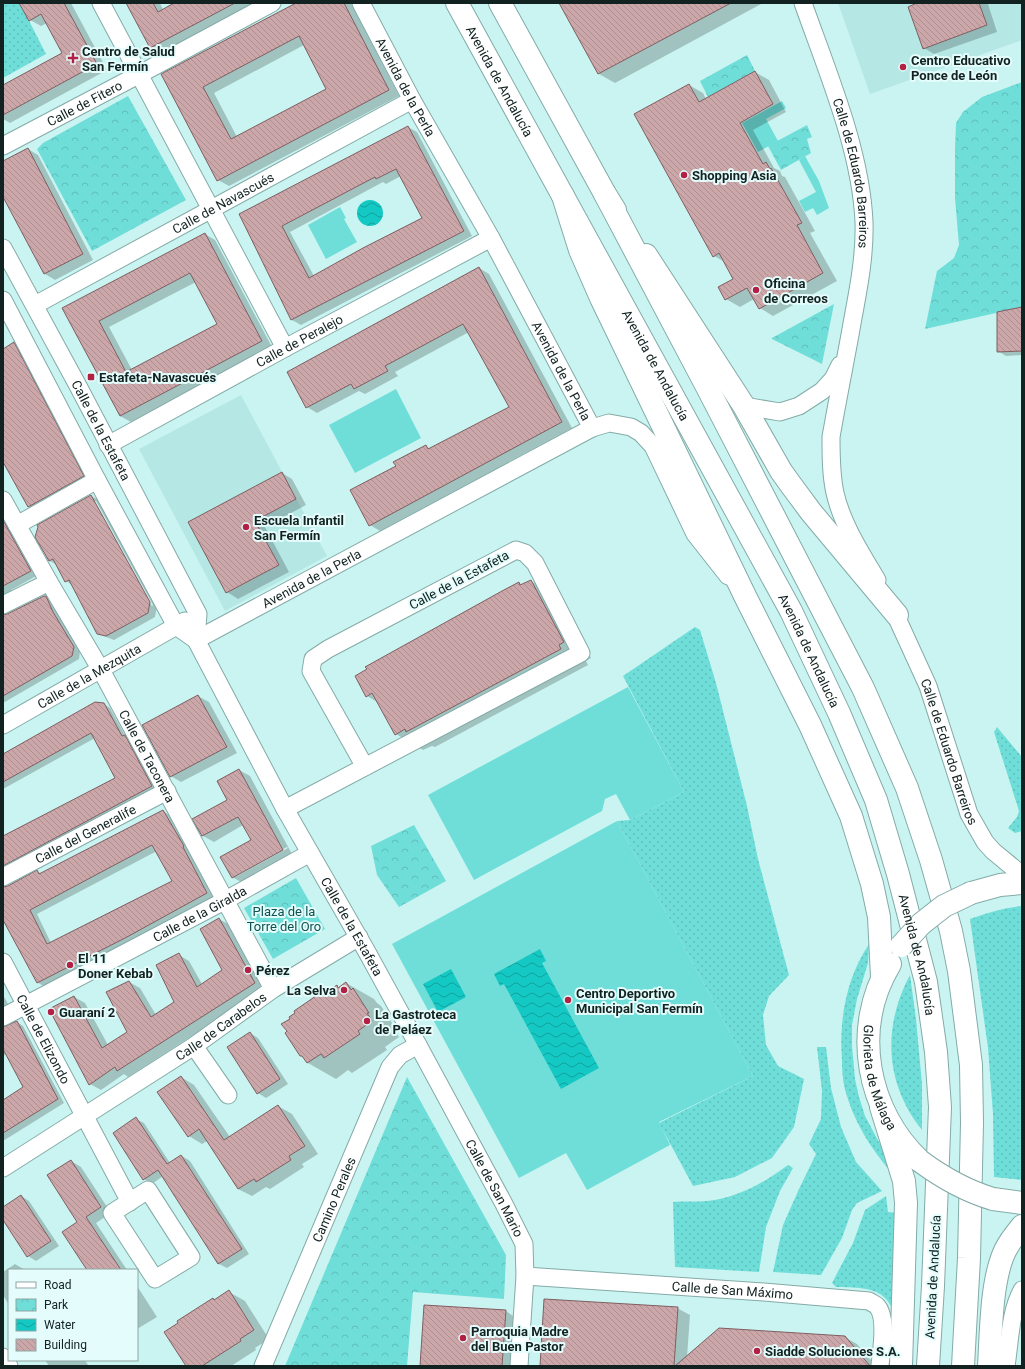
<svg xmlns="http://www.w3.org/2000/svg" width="1025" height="1369" font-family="Roboto,sans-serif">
<defs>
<pattern id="park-crowns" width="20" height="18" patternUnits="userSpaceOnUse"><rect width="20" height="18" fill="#6fded9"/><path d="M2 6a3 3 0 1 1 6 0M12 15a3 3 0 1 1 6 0" fill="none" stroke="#5fbeba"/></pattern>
<pattern id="garden-dots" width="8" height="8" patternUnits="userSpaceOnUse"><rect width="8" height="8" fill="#6fded9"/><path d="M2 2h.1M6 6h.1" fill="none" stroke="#5fbeba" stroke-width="1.8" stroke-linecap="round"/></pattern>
<pattern id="water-waves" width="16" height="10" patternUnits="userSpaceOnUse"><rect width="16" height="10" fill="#14c8c3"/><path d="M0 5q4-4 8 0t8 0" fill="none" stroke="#11a29e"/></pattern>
<pattern id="building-back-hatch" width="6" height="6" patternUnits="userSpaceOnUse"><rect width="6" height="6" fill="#cca7a9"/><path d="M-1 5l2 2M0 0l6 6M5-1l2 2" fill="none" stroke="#ae8f91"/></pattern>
</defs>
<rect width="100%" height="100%" fill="#caf4f1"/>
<path fill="#b5e8e5" d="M838 3H1022V40L870 94Z
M241 395 327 556 225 611 139 449Z"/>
<path fill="#6fded9" d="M782 101 786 108 766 119 778 141 758 152 742 123Z
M805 156 819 181 829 208 817 215 813 208 805 212 799 201 816 192 799 160Z
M340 207 346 218 344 219 357 242 326 259 308 225Z
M396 389 421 438 355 473 329 425Z
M628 687 684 792 630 820 616 794 605 799 602 811 474 880 428 795Z
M617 821 753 1076 659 1122 670 1145 587 1190 566 1153 519 1178 392 944Z"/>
<path fill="url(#park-crowns)" d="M747 55 755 71 708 97 700 81Z
M1022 82V307L925 329 937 271 954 258 959 245 955 198V149L956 123 963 112 982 97Z
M128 96 186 200 92 251 37 149 43 143Z
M807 125 812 137 807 139 811 153 781 170 768 146Z
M834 304 822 364 772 339V338Z
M414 825 446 881 399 907 377 875 371 846Z
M296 878 325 929 273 959 244 908Z
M407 1077 506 1255 504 1299 413 1292 407 1366H285Z"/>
<path fill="url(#garden-dots)" d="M3 3H20L46 54 3 78Z
M695 627 700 630 716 683 747 806 758 859 789 975 769 996 763 1015 766 1045 778 1066 804 1079 794 1127 772 1158 735 1177 693 1186 659 1123 753 1076 617 821 630 820 684 792 623 676Z
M997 727 1022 757V831L1015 833 1008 828 1017 817 1019 811 994 732Z
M1022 906V1180L994 1177 993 1114 988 1048 970 919C987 913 1003 908 1022 906Z
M869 944 868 963 857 999 852 1025V1046L855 1079 859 1097 865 1116 881 1146 895 1176C875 1155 855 1124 847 1096 843 1085 842 1072 842 1060 839 1019 846 979 869 944Z
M910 975 916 1019 922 1084V1130C885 1084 882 1027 910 975Z
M817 1047H826L831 1088 841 1127 856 1162 882 1191 857 1203 852 1210 842 1238 821 1275 773 1272 783 1225 799 1189 816 1154 809 1144 821 1119 822 1091Z
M788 1165 793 1168 780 1191 766 1227 759 1272 675 1267 673 1202C684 1201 696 1202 707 1201 737 1198 764 1183 788 1165Z
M886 1196 888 1212 898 1213 893 1310C891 1306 889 1302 886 1299 875 1286 852 1288 836 1287L832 1283 853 1243 865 1210Z"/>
<path fill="url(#water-waves)" d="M357 213a13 13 0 1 1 26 0a13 13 0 1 1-26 0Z
M540 949 546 961 542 963 599 1068 561 1089 504 984 500 986 494 974Z
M451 969 466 997 438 1012 423 984Z"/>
<path fill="#0003" fill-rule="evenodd" d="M21 3H71L107 70 10 123 3 119V86L64 53 47 23 41 26 30 20Z
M127 3H160L163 10 176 3H256L162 53 151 47Z
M299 3H351L399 96 229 186 218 180 162 75ZM304 45 327 89 237 137 214 93Z
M561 3H763L615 83 599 74Z
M920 3H992L988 4 997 32 934 54 924 48Z
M755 72 769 80 786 112 753 130 774 168 780 171 782 176 785 177 815 231 810 233 837 281 773 316 760 308 754 299 740 307 726 299 734 279 725 262 714 256 689 85 703 93 706 99Z
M408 127 417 132 472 236 301 325 292 320 240 214ZM401 176 423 219 314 276 290 232 383 182 386 184Z
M28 149 38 155 93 260 55 280 45 274 3 195V162Z
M205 234 215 240 272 347 131 422 120 416 63 309ZM196 282 218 324 132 370 109 327Z
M479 268 489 274 572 428 380 531 370 525 426 446 430 449 510 408 469 332 395 372 398 376 365 394 359 391 317 413 307 407Z
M1022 308V355L1006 356 998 351Z
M14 344 21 348 90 480 36 511 28 507 3 461V349Z
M282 473 292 479 306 505 265 527 289 572 238 599 227 592 189 522Z
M91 496 99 500 157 606 155 617 114 640 106 637 98 633 72 585 66 581 57 565 50 561 36 537ZM94 501H96L153 605 152 606Z
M3 513 38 575 11 590 18 594 3 602Z
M531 581 558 597 591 658 586 661 588 665 435 747 432 746 423 750 396 734 379 703 367 696 519 583 523 585Z
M46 597 53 601 80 651 79 659 3 703V616Z
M198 696 209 702 237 753 181 782 171 776Z
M104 704 110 708 126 737 131 740 158 790 3 873V837L116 779 95 738 3 789V754Z
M239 770 250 776 293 856 243 883 232 877 252 841 243 825 214 842 203 836 194 819 228 800ZM287 847 288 848 237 876V874Z
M163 811 171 816 214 897 45 987 37 982 3 917V888L8 887 37 871 42 874ZM157 851 173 881 51 943 37 914Z
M219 919 230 925 265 989 128 1077 124 1074 101 1090 90 1084 74 997 85 1003 108 1045 129 1032V982L140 988 156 1015 175 1002 179 955 189 961 202 984 223 970Z
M346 983 374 999 377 1003 381 1006 396 1029H394L399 1037 385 1047 387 1050 352 1073 348 1070 336 1079 308 1063 305 1058 301 1056 332 990 337 987 339 988Z
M3 995 11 1009 3 1014Z
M17 1022 23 1026 64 1103 3 1141V1101L24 1088 7 1054 3 1056V1028Z
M250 1033 258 1038 288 1084 266 1098 258 1093Z
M181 1077 194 1085 230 1137 278 1106 292 1114 318 1154 302 1164 304 1167 270 1189 266 1187 252 1196 238 1189 207 1141 202 1144 189 1136Z
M136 1119 144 1123 170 1163 182 1156 190 1161 249 1254 227 1268 219 1264 163 1176 152 1184 144 1179Z
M71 1161 81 1167 111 1213 96 1223 127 1270H88L79 1223Z
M21 1196 29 1201 59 1246 36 1261 28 1256 3 1218V1208Z
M15 1264 25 1270H9V1305L3 1295V1272Z
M137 1286 157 1317 137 1329Z
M229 1292 245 1301 269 1339 255 1348 256 1350 231 1366H187L213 1299 215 1300Z
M677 1308 690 1315 687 1357 844 1337 857 1344 876 1366H541Z
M506 1311 516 1318 513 1366H421Z
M45 1360H85L88 1365 86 1366H49Z"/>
<path fill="url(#building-back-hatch)" stroke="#805e61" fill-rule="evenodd" d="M19 3H64L97 64 3 115V85L62 53 41 14 29 21Z
M126 3H153L158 12 174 3H235L150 48Z
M296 3H344L389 90 217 181 161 74ZM299 36 326 89 231 139 203 87Z
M559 3H731L598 74Z
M917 3H979L987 25 923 49 908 7Z
M755 71 773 104 740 123 763 164 766 162 770 169 771 168 802 223 797 225 823 273 759 309 747 288 725 300 718 287 733 279 719 253 713 257 634 114 689 84 699 102Z
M408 126 464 231 291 320 239 214ZM396 169 422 218 363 248 309 278 282 226 375 177 376 179Z
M28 148 83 254 44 274 3 197V161Z
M205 233 262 341 120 416 62 308ZM190 273 217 324 126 372 99 321Z
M479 267 562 422 369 526 350 490 396 466 393 462 426 445 428 449 509 407 463 324 385 366 388 371 354 389 351 384 306 408 287 372Z
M1022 307V351L997 352V312Z
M14 342 84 476 28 507 3 462V349Z
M282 472 296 499 255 521 279 565 226 593 188 522Z
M91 495 150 602 148 613 106 636 97 634 69 580 65 582 53 559 49 561 35 537 38 527 37 525Z
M3 520 31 571 3 586Z
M531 580 564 642 559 645 561 649 406 732 405 729 395 735 372 693 366 697 355 676 367 669 365 667 502 591 519 582 520 585Z
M44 596H46L53 612 74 647 72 656 3 696V615L7 614Z
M198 695 227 747 170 777 142 725Z
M95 702 104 703 122 736 125 735 152 786 3 866V836L115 778 91 733 3 782V754Z
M239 769 283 850 232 878 220 857 251 840 238 817 202 836 192 819 227 800 217 781Z
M163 810 184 846 183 847 207 893 127 937 37 983 3 920V887L8 886 37 870 39 874ZM152 845 172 881 47 944 30 910Z
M219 918 255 983 117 1071 115 1067 89 1085 49 1009 74 996 102 1048 127 1032 106 992 129 981 151 1017 174 1002 156 965 179 953 197 987 222 970 200 929Z
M346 982 351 990 353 988 369 1013H367L372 1021 358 1031 360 1034 324 1058 321 1054 307 1063 302 1056H300L285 1033 287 1031 281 1024 290 1019 289 1017 295 1013 294 1011 329 987 331 989 337 985 338 988Z
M17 1021 58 1099 3 1133V1100L23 1087 3 1049V1027Z
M250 1032 280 1079 257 1094 227 1047Z
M181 1076 224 1140 278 1105 305 1146 289 1156 291 1160 256 1182 254 1179 238 1189 199 1129 188 1137 157 1092Z
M136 1117 167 1164 181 1155 242 1249 218 1264 158 1170 143 1180 113 1133Z
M71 1160 101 1207 86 1217 121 1270H87L62 1232 77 1222 47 1175Z
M21 1195 51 1241 27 1257 3 1220V1207Z
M229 1290 254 1330 240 1339 241 1341 202 1366H186L164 1332 178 1323 177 1321 213 1298 214 1300Z
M544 1299 678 1307 674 1366H540Z
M424 1305 506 1310 502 1366H420Z
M719 1328 845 1336 870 1366H675Z"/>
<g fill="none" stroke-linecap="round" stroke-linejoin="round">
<g stroke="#83aba8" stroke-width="19">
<g id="minor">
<path d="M101 3 285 348"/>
<path id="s1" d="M361 3 412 100 491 238 592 428"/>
<path id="s2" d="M803 3C827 71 861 150 864 222 865 254 859 286 853 318 846 358 838 397 831 437 831 456 831 475 835 493 842 524 861 553 877 580"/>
<path id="s3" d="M3 146 140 74 272 3"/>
<path id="s4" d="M3 248 77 384 198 614 196 640 207 661 285 809 367 952 418 1045 504 1204 524 1244 525 1276 519 1366"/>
<path d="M3 300 97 480 176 626 196 640"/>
<path id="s5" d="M35 305 412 100"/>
<path d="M744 406 780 412 799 406 822 391 833 379 840 365"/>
<path id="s6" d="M108 445 285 348 491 238"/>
<path id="s7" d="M3 500 49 582 101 670 273 989"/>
<path d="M17 525 97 480"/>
<path d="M3 605 49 582"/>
<path id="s8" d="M891 605 928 686 969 814 985 842 993 851 1022 875"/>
<path id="s9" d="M196 640 592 428 609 423 631 427 641 433 653 446 695 534 728 576"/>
<path id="s10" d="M3 725 185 621"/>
<path d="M285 809 581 653 535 563 525 553 516 550 328 649 313 659 311 671 365 767"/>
<path id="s11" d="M3 877 167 791"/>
<path id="s12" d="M3 962 130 1202"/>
<path id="s13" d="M3 1017 226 900 310 853"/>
<path d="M194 1046 228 1095"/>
<path id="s14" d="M3 1168 194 1046 273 989 359 937"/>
<path d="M148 1190 191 1257 155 1279 112 1213Z"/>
<path id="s15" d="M525 1276 764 1292 869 1301C872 1303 875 1304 877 1306 888 1318 881 1351 880 1366"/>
<path d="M3 1357 9 1366"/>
<path id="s16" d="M263 1366 390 1067 400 1055 418 1045"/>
<path d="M1006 1366C1010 1341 1010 1312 1022 1290"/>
</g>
</g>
<g stroke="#83aba8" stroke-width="24">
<g id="major">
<path id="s17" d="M457 3 563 196 580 250 601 298 746 598 810 725 851 816 872 884 879 917 882 977"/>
<path d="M500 3 605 194 615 210"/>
<path d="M646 255 744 406 781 471 791 485 811 512 897 615"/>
<path d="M971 893 1000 885 1022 883"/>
<path id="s18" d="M890 964C851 1029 867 1111 920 1161"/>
<path d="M993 1199 1022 1203"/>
</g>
</g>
<g stroke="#83aba8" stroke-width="24">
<g id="highway">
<path d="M605 194 706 385 863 688 907 788 931 860 951 931 959 971 971 1065 972 1123 969 1258 963 1366"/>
<path id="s19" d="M563 196 791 611 839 713 876 800 898 874 926 982 936 1052 940 1107 933 1286 928 1366"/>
<path d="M881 1107 904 1181 906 1203 901 1366"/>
<path d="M989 1366C991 1334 991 1288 1002 1258 1006 1246 1014 1236 1022 1226"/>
</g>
</g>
<use href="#minor" stroke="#fff" stroke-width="17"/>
<use href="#major" stroke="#fff" stroke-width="22"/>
<use href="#highway" stroke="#fff" stroke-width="22"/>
<g stroke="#83aba8" stroke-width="24" stroke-linecap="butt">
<path id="major-bridge" d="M901 946 921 924 944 906 971 893
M920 1161C943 1178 966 1191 993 1199"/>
</g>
<use href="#major-bridge" stroke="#fff" stroke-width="22"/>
</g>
<g fill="#b32043" stroke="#e4fdfc" stroke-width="1.5">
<path d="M71 52h4v4h4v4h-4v4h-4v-4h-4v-4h4z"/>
<circle cx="903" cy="67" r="4"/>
<circle cx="684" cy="175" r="4"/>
<circle cx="756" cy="290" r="4"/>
<rect x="87" y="373" width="8" height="8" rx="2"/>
<circle cx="246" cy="527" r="4"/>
<circle cx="70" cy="965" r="4"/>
<circle cx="248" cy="970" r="4"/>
<circle cx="344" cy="990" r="4"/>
<circle cx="568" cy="1000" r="4"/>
<circle cx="51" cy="1012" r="4"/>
<circle cx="367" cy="1021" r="4"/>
<circle cx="463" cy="1338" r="4"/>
<circle cx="757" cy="1351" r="4"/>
</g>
<g text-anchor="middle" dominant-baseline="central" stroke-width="4" stroke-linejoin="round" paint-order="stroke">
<g font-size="13" font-weight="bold" fill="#122221" stroke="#e4fdfc" text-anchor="start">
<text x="82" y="51">Centro de Salud<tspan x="82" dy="15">San Fermín</tspan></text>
<text x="911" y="60">Centro Educativo<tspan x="911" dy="15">Ponce de León</tspan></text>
<text x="692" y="175">Shopping Asia</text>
<text x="764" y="283">Oficina<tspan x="764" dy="15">de Correos</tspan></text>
<text x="99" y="377">Estafeta-Navascués</text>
<text x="254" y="520">Escuela Infantil<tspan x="254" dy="15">San Fermín</tspan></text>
<text x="78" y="958">El 11<tspan x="78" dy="15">Doner Kebab</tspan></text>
<text x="256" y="970">Pérez</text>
<text x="336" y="990" text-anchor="end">La Selva</text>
<text x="576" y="993">Centro Deportivo<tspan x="576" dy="15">Municipal San Fermín</tspan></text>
<text x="59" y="1012">Guaraní 2</text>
<text x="375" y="1014">La Gastroteca<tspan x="375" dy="15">de Peláez</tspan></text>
<text x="471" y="1331">Parroquia Madre<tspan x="471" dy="15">del Buen Pastor</tspan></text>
<text x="765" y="1351">Siadde Soluciones S.A.</text>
</g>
<g font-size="13" fill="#122221" stroke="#e4fdfc">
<text stroke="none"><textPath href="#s17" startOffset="89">Avenida de Andalucía</textPath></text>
<text stroke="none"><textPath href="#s1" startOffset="95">Avenida de la Perla</textPath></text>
<text stroke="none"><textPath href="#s3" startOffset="92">Calle de Fitero</textPath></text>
<text stroke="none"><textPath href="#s2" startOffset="178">Calle de Eduardo Barreiros</textPath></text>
<text stroke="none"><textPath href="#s5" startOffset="214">Calle de Navascués</textPath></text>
<text stroke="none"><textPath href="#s6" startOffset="218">Calle de Peralejo</textPath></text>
<text stroke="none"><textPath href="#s19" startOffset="193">Avenida de Andalucía</textPath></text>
<text stroke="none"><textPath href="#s1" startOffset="419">Avenida de la Perla</textPath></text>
<text stroke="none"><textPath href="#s4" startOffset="207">Calle de la Estafeta</textPath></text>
<text stroke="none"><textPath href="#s9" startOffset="131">Avenida de la Perla</textPath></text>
<text transform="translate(459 580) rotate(-28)">Calle de la Estafeta</text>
<text stroke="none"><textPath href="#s19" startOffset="517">Avenida de Andalucía</textPath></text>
<text stroke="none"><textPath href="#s10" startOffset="99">Calle de la Mezquita</textPath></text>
<text stroke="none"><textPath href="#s8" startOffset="158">Calle de Eduardo Barreiros</textPath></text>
<text stroke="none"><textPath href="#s7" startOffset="294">Calle de Taconera</textPath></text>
<text stroke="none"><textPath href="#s11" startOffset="93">Calle del Generalife</textPath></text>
<text stroke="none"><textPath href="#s13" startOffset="222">Calle de la Giralda</textPath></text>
<text stroke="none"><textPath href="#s4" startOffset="767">Calle de la Estafeta</textPath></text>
<text stroke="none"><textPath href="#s19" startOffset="841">Avenida de Andalucía</textPath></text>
<text stroke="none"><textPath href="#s14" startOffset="260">Calle de Carabelos</textPath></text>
<text stroke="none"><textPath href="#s12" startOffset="87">Calle de Elizondo</textPath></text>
<text stroke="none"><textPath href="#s18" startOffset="119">Glorieta de Málaga</textPath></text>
<text stroke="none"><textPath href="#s4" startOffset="1065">Calle de San Mario</textPath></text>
<text stroke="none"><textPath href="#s16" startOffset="181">Camino Perales</textPath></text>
<text transform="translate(933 1277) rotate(-87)">Avenida de Andalucía</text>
<text stroke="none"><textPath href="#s15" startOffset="208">Calle de San Máximo</textPath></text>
</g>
<g font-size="13" fill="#0e514f" stroke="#e4fdfc">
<text x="284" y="911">Plaza de la<tspan x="284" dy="15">Torre del Oro</tspan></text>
</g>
</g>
<rect width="1025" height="1369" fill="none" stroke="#122221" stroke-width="8"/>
<rect x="8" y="1269" width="130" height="92" fill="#e4fdfc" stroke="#90a5a4"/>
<rect x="16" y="1282" width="20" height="6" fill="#ffffff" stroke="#90a5a4"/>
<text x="44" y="1289" font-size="12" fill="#122221">Road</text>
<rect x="16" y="1299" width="20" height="12" fill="url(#park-crowns)" stroke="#90a5a4"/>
<text x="44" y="1309" font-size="12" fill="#122221">Park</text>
<rect x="16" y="1319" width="20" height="12" fill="url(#water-waves)" stroke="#90a5a4"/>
<text x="44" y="1329" font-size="12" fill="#122221">Water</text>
<rect x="16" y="1339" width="20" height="12" fill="url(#building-back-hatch)" stroke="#90a5a4"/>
<text x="44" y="1349" font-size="12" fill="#122221">Building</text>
</svg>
